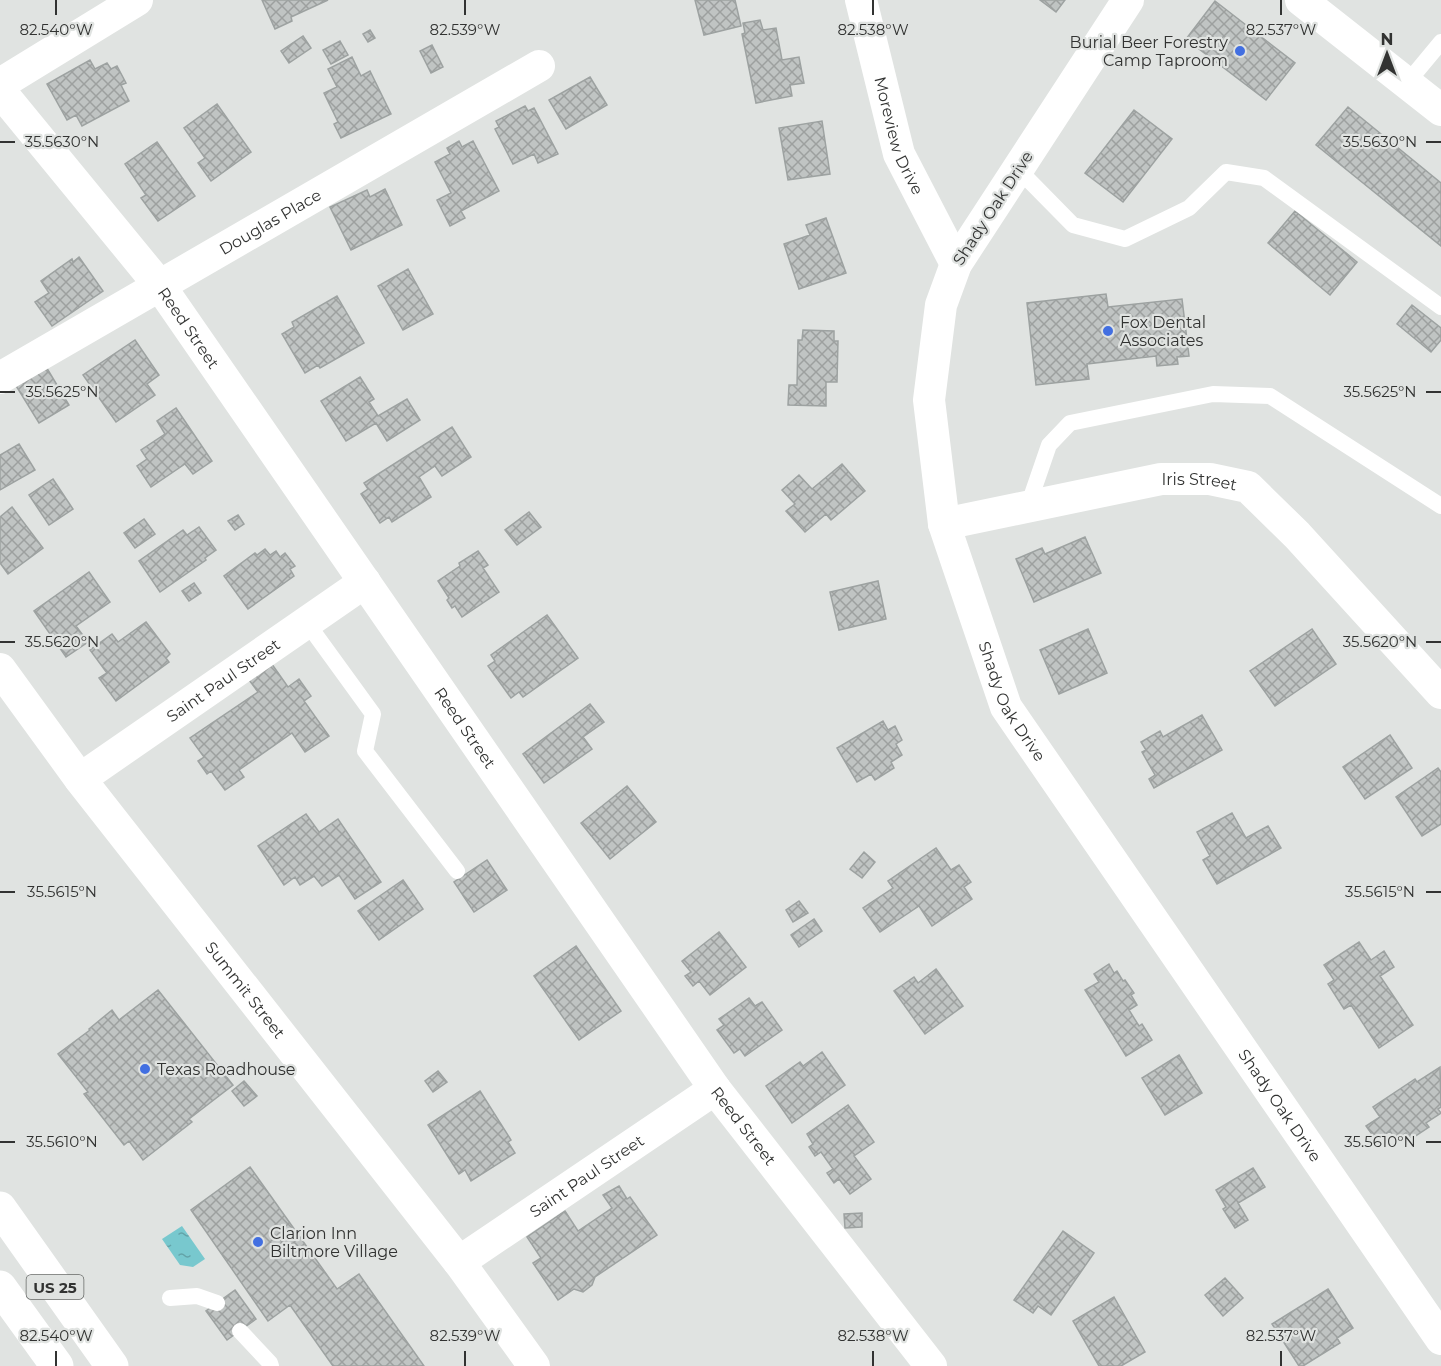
<svg xmlns="http://www.w3.org/2000/svg" width="1441" height="1366" font-family="Montserrat,sans-serif">
<defs>
<pattern id="water-ripples" width="26" height="14" patternUnits="userSpaceOnUse" patternTransform="scale(1.5)"><rect width="26" height="14" fill="#78c8ce"/><path d="M2 4q2-2 4 0t4 0M15 11q2-2 4 0t4 0" fill="none" stroke="#63a3a8"/></pattern>
<pattern id="building-cross-hatch" width="8" height="8" patternUnits="userSpaceOnUse" patternTransform="scale(1.5)"><rect width="8" height="8" fill="#c0c4c3"/><path d="M0 0l8 8M0 8l8-8" fill="none" stroke="#9da09f"/></pattern>
</defs>
<rect width="100%" height="100%" fill="#e0e3e1"/>
<path fill="url(#water-ripples)" d="M182 1226 205 1259 193 1267 180 1265 162 1239Z"/>
<path fill="url(#building-cross-hatch)" stroke="#9da2a1" stroke-width="1.5" d="M262 0H328L291 17 292 21 275 29Z
M695 0H735L741 26 704 35Z
M1040 0H1065L1056 12Z
M1215 1 1295 63 1266 100 1186 39Z
M760 20 763 30 776 28 782 60 799 57 804 83 790 85 792 96 756 103 742 34 745 33 743 23Z
M370 30 375 38 368 42 363 34Z
M303 36 311 48 289 63 281 51Z
M340 41 348 55 331 64 323 50Z
M432 45 443 67 431 73 420 51Z
M352 57 361 76 370 71 391 114 341 138 334 124 338 122 324 93 337 87 328 69Z
M90 60 95 69 107 63 111 69 117 66 126 83 121 85 129 101 82 126 76 115 67 120 47 84Z
M590 77 607 105 566 129 549 100Z
M217 104 251 152 211 181 198 163 205 158 184 128Z
M525 106 528 111 534 108 558 154 538 163 534 154 513 164 495 129 499 127 496 121Z
M1348 107 1441 183V246L1316 145Z
M1134 110 1172 139 1123 202 1085 173Z
M822 121 830 174 788 180 779 128Z
M459 141 462 147 473 141 499 191 461 211 465 218 450 226 437 200 451 193 435 162 450 154 447 148Z
M157 142 195 196 158 221 141 198 146 195 125 164Z
M385 189 402 225 351 250 330 207 367 190 370 197Z
M1295 211 1357 262 1330 295 1268 243Z
M826 218 846 273 799 289 784 244 810 235 806 225Z
M79 257 103 291 52 326 35 302 49 293 41 281 72 259 73 262Z
M408 269 433 314 403 330 378 286Z
M1106 294 1108 307 1182 299 1189 356 1177 357 1178 364 1157 366 1156 356 1087 364 1089 379 1036 385 1027 303Z
M337 296 364 343 320 368 318 365 305 373 282 334 294 327 292 322Z
M1412 305 1441 328V340L1431 352 1397 324Z
M803 330 834 331V341H838L837 382H826V406L788 405 789 385H797L798 340H802Z
M135 340 159 375 147 384 155 395 116 422 83 375Z
M42 360 69 405 39 423 10 376Z
M360 377 374 399 369 402 378 416 407 399 420 420 387 441 376 423 346 441 321 401Z
M176 408 212 461 193 474 185 464 151 487 137 466 147 459 141 450 165 434 157 421Z
M452 427 471 457 442 476 435 466 419 477 431 497 392 522 389 517 380 523 361 494 368 489 364 483Z
M19 444 35 470 0 490V455Z
M842 464 865 491 831 520 826 514 805 532 786 511 795 504 782 490 799 475 812 489Z
M53 479 73 509 49 525 29 495Z
M12 507 43 548 8 574 0 563V517Z
M529 512 541 527 517 545 505 530Z
M238 515 244 524 235 530 228 521Z
M144 519 155 534 135 548 124 533Z
M199 527 216 550 205 558 206 560 160 592 139 561 183 530 187 535Z
M1085 537 1101 573 1034 602 1016 559 1042 548 1045 554Z
M265 549 270 555 276 551 280 557 285 553 295 566 290 569 294 576 248 609 224 576 255 553 257 555Z
M478 551 488 565 483 568 499 592 462 617 455 606 452 608 447 600 449 598 438 581 460 566 459 563Z
M89 572 110 602 76 626 88 642 66 657 34 611Z
M878 581 886 619 839 630 830 592Z
M194 583 201 593 189 601 182 591Z
M547 615 578 658 523 697 519 692 511 698 488 666 495 661 491 655Z
M146 622 170 654 166 658 169 662 116 701 99 678 107 673 90 650 112 634 118 642Z
M1088 629 1107 673 1059 694 1040 650Z
M1312 629 1336 664 1275 706 1250 671Z
M269 660 288 687 299 679 311 696 304 701 329 736 305 752 292 733 239 770 244 777 225 790 211 771 207 774 198 761 204 757 190 738 258 692 246 676Z
M590 704 604 722 583 737 592 749 544 783 523 754Z
M1202 715 1222 750 1154 788 1149 779 1155 775 1142 752 1146 750 1141 742 1160 731 1163 737Z
M883 721 888 730 895 726 902 740 896 744 902 755 891 762 894 768 875 780 871 774 857 782 837 748Z
M1390 735 1412 768 1365 799 1343 767Z
M1438 768 1441 772V824L1422 836 1396 797Z
M627 786 656 822 610 859 581 823Z
M1232 813 1246 838 1268 826 1281 848 1217 884 1203 860 1210 856 1197 832Z
M306 814 319 832 338 819 381 882 355 899 339 875 322 886 314 876 300 885 295 877 284 885 258 846Z
M936 848 951 870 959 865 971 882 964 887 972 899 932 926 919 906 880 932 863 908 893 888 888 881Z
M864 852 875 862 862 878 850 869Z
M487 860 507 890 474 912 454 882Z
M403 880 423 909 379 940 358 911Z
M799 901 808 913 793 922 786 910Z
M814 919 822 931 799 947 791 935Z
M719 932 746 967 710 995 699 981 693 986 685 976 691 972 682 961Z
M1359 942 1371 960 1384 951 1394 967 1380 976 1413 1025 1379 1048 1351 1005 1344 1009 1328 984 1334 980 1324 965Z
M576 946 621 1011 579 1040 534 976Z
M1109 964 1114 973 1117 971 1123 981 1125 980 1134 993 1131 995 1137 1005 1129 1010 1139 1026 1142 1024 1152 1040 1126 1056 1085 990 1099 982 1094 974Z
M936 969 963 1006 925 1034 894 991 914 977 918 983Z
M158 990 233 1085 189 1119 192 1122 143 1160 129 1141 124 1145 84 1094 88 1092 58 1054 90 1030 89 1029 112 1010 119 1020Z
M749 998 755 1006 762 1002 782 1030 745 1056 740 1049 734 1053 717 1030 724 1025 719 1019Z
M822 1052 845 1085 792 1123 766 1086 800 1062 803 1066Z
M1179 1055 1202 1093 1165 1115 1142 1078Z
M1440 1067 1441 1107 1438 1109 1441 1113 1426 1123 1429 1127 1411 1139 1406 1133 1396 1140 1390 1131 1376 1140 1366 1126 1380 1117 1373 1107 1415 1079 1417 1082Z
M438 1071 447 1082 433 1092 425 1081Z
M244 1081 257 1096 244 1106 232 1091Z
M480 1091 511 1140 508 1142 515 1153 471 1181 465 1170 459 1174 428 1125Z
M848 1105 874 1142 854 1156 871 1179 850 1194 839 1179 834 1183 827 1173 833 1169 821 1152 815 1156 809 1147 813 1144 807 1134Z
M250 1167 337 1289 359 1274 424 1366H333L290 1305 268 1321 191 1210Z
M1253 1168 1265 1187 1238 1203 1248 1220 1235 1228 1223 1209 1226 1207 1216 1190Z
M619 1186 627 1199 630 1197 657 1235 595 1277 592 1285 583 1292 574 1289 558 1300 533 1263 541 1258 527 1237 565 1211 578 1231 612 1208 603 1195Z
M862 1213V1227L845 1228 844 1214Z
M1063 1231 1094 1253 1051 1315 1038 1306 1033 1313 1014 1300Z
M1225 1278 1243 1298 1223 1316 1205 1295Z
M1328 1289 1353 1328 1337 1338 1340 1343 1303 1366H1299L1272 1324Z
M235 1290 256 1319 227 1340 206 1311Z
M1114 1297 1145 1352 1121 1366H1099L1073 1321Z"/>
<g fill="none" stroke-linecap="round" stroke-linejoin="round">
<path stroke="#fff" stroke-width="16" d="M1407 83 1441 42
M1018 169 1073 225 1125 239 1189 208 1226 172 1264 178 1441 307
M1028 506 1049 445 1070 423 1213 394 1270 396 1441 506
M307 623 373 714 365 751 457 871
M170 1298 197 1296 217 1303
M240 1331 270 1363 271 1366"/>
<g stroke="#fff" stroke-width="32">
<path id="s1" d="M861 0 899 154 956 264"/>
<path id="s2" d="M1128 0 956 264 941 305 929 400 944 524 1006 707 1441 1339"/>
<path d="M1301 0 1441 110"/>
<path d="M0 84 137 0"/>
<path id="s3" d="M0 91 160 286 715 1089 931 1366"/>
<path id="s4" d="M0 378 539 66"/>
<path id="s5" d="M944 524 1161 479H1210L1248 487 1297 535 1441 693"/>
<path id="s6" d="M0 669 80 779 459 1262 534 1366"/>
<path id="s7" d="M80 779 365 582"/>
<path id="s8" d="M459 1262 715 1089"/>
</g>
<path stroke="#fff" stroke-width="33" d="M0 1208 112 1366
M0 1287 57 1366"/>
</g>
<path fill="none" stroke="#323332" stroke-width="2" d="M56 0V15M465 0V15M873 0V15M1281 0V15M0 142H15M1426 142H1441M0 392H15M1426 392H1441M0 642H15M1426 642H1441M0 892H15M1426 892H1441M0 1142H15M1426 1142H1441M56 1351V1366M465 1351V1366M873 1351V1366M1281 1351V1366"/>
<g fill="#426fe1" stroke="#e0e3e1" stroke-width="2">
<circle cx="1240" cy="51" r="6"/>
<circle cx="1108" cy="331" r="6"/>
<circle cx="145" cy="1069" r="6"/>
<circle cx="258" cy="1242" r="6"/>
</g>
<g text-anchor="middle" dominant-baseline="central" stroke-width="4.5" stroke-linejoin="round" paint-order="stroke">
<rect fill="#e0e3e1" stroke="#666866" stroke-width="1.5" x="26.5" y="1275" width="57" height="24" rx="4.5"/>
<g font-size="15" font-weight="bold" fill="#323332">
<text x="55" y="1287">US 25</text>
</g>
<g font-size="16" fill="#323332" stroke="#e0e3e1" text-anchor="start">
<text x="1228" y="42" text-anchor="end">Burial Beer Forestry<tspan x="1228" dy="18">Camp Taproom</tspan></text>
<text x="1120" y="322">Fox Dental<tspan x="1120" dy="18">Associates</tspan></text>
<text x="157" y="1069">Texas Roadhouse</text>
<text x="270" y="1233">Clarion Inn<tspan x="270" dy="18">Biltmore Village</tspan></text>
</g>
<g font-size="16" fill="#323332" stroke="#e0e3e1">
<text stroke="none"><textPath href="#s1" startOffset="141">Moreview Drive</textPath></text>
<text transform="translate(993 208) rotate(-57)">Shady Oak Drive</text>
<text stroke="none"><textPath href="#s4" startOffset="312">Douglas Place</textPath></text>
<text stroke="none"><textPath href="#s3" startOffset="303">Reed Street</textPath></text>
<text stroke="none"><textPath href="#s5" startOffset="260">Iris Street</textPath></text>
<text stroke="none"><textPath href="#s7" startOffset="174">Saint Paul Street</textPath></text>
<text stroke="none"><textPath href="#s2" startOffset="770">Shady Oak Drive</textPath></text>
<text stroke="none"><textPath href="#s3" startOffset="789">Reed Street</textPath></text>
<text stroke="none"><textPath href="#s6" startOffset="404">Summit Street</textPath></text>
<text stroke="none"><textPath href="#s2" startOffset="1256">Shady Oak Drive</textPath></text>
<text stroke="none"><textPath href="#s3" startOffset="1275">Reed Street</textPath></text>
<text stroke="none"><textPath href="#s8" startOffset="154">Saint Paul Street</textPath></text>
</g>
</g>
<g font-size="15" text-anchor="middle" fill="#323332" stroke="#e0e3e1" stroke-width="4.5" stroke-linejoin="round" paint-order="stroke">
<text x="56" y="35">82.540°W</text>
<text x="465" y="35">82.539°W</text>
<text x="873" y="35">82.538°W</text>
<text x="1281" y="35">82.537°W</text>
<text x="62" y="147">35.5630°N</text>
<text x="1380" y="147">35.5630°N</text>
<text x="62" y="397">35.5625°N</text>
<text x="1380" y="397">35.5625°N</text>
<text x="62" y="647">35.5620°N</text>
<text x="1380" y="647">35.5620°N</text>
<text x="62" y="897">35.5615°N</text>
<text x="1380" y="897">35.5615°N</text>
<text x="62" y="1147">35.5610°N</text>
<text x="1380" y="1147">35.5610°N</text>
<text x="56" y="1341">82.540°W</text>
<text x="465" y="1341">82.539°W</text>
<text x="873" y="1341">82.538°W</text>
<text x="1281" y="1341">82.537°W</text>
</g>
<g transform="translate(1387 54)" stroke="#e0e3e1" stroke-width="4.5" paint-order="stroke">
<path d="M0-4.5L10 22L0 15L-10 22Z" fill="#323332"/>
<text y="-9" font-size="16" font-weight="bold" text-anchor="middle" fill="#323332">N</text>
</g>
</svg>
